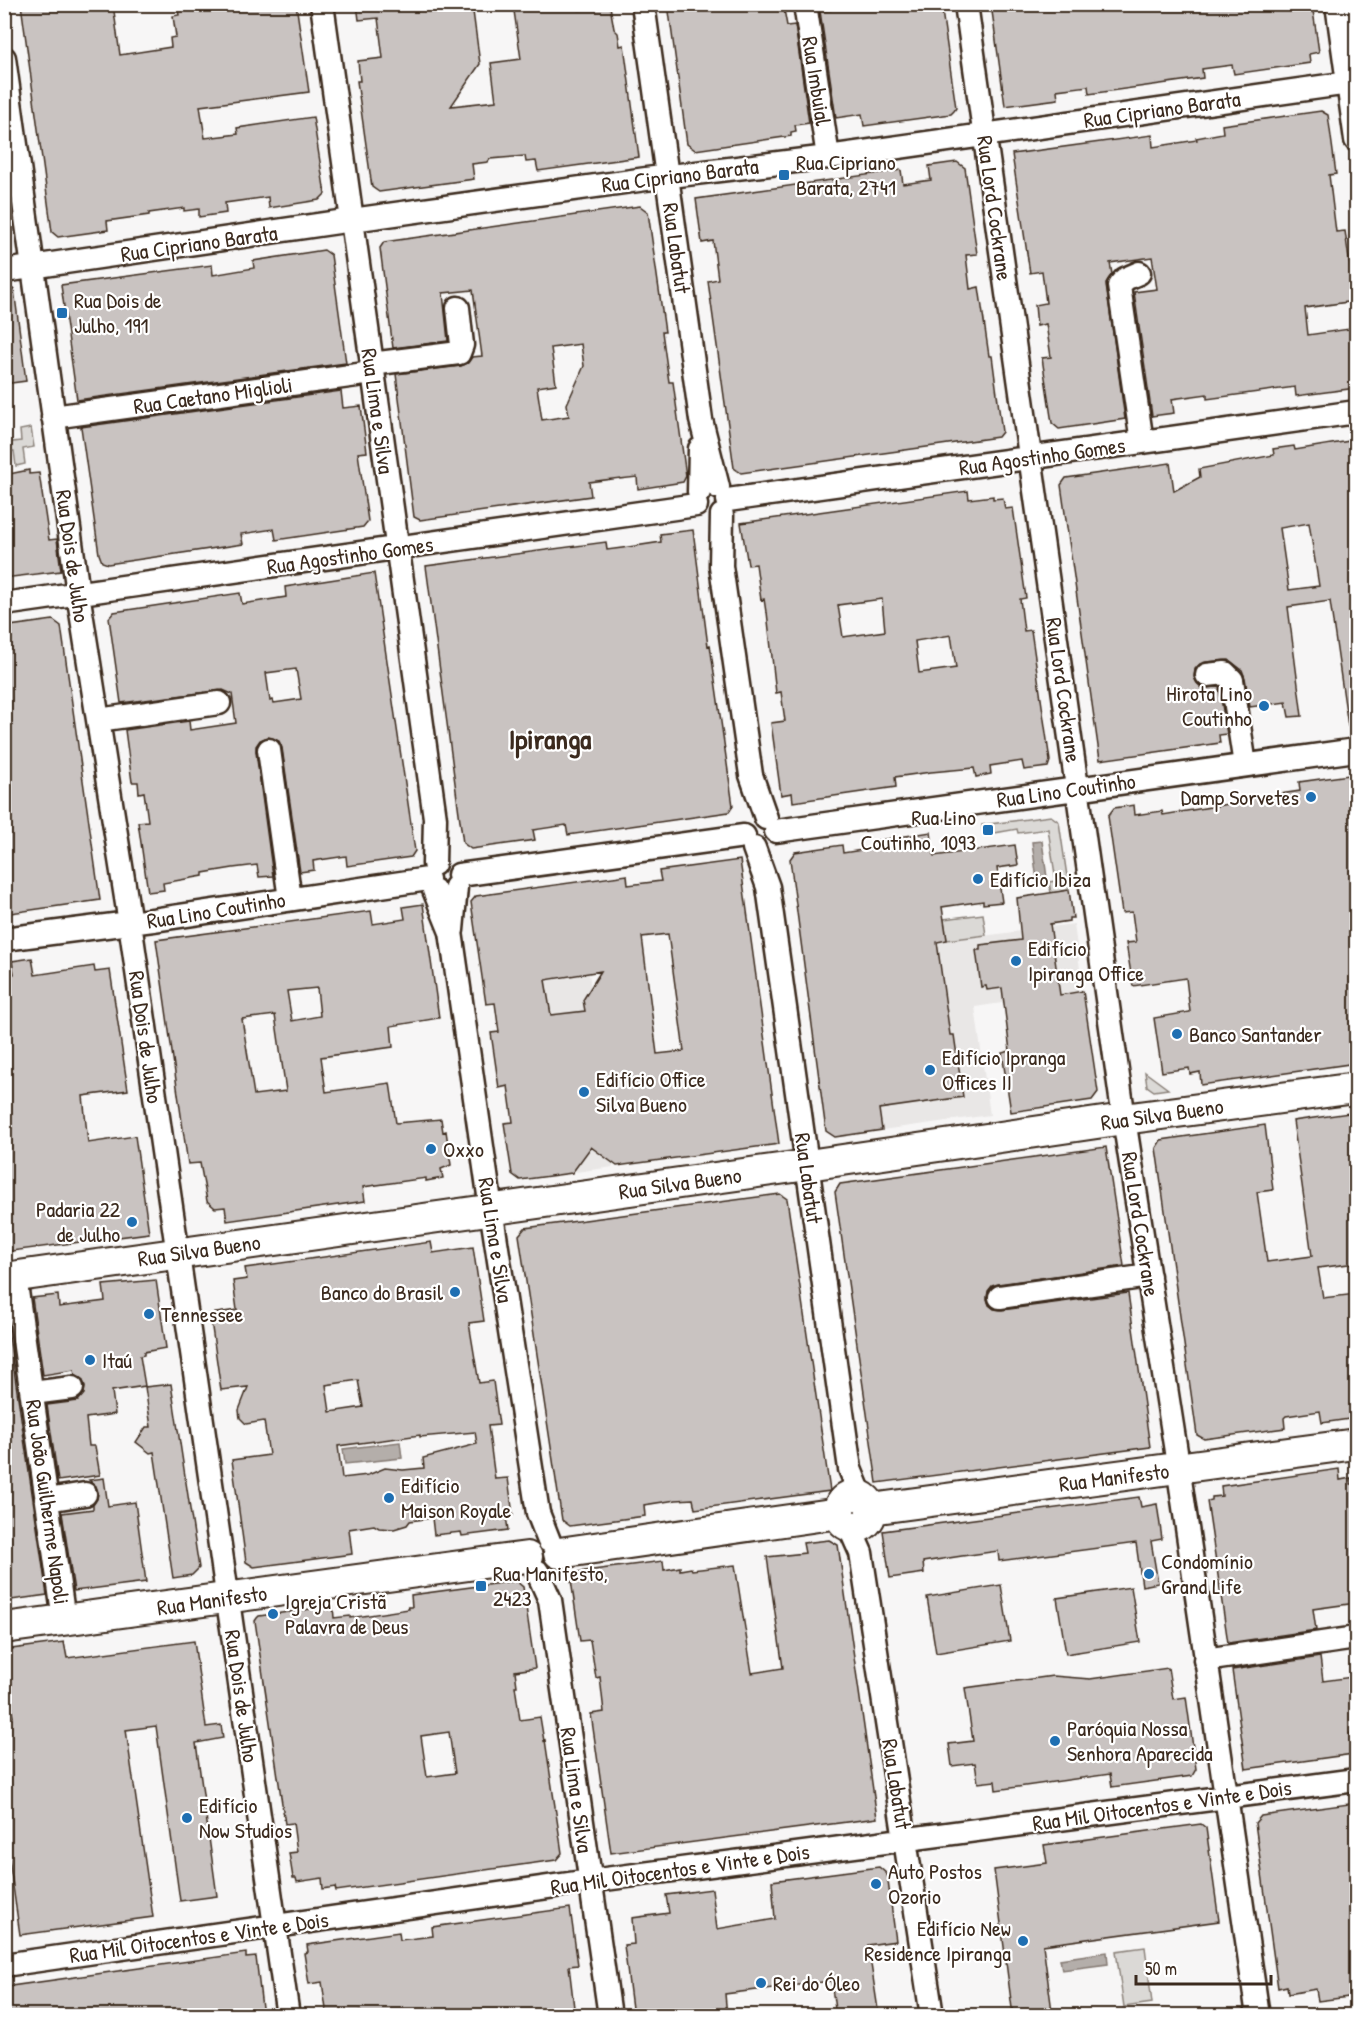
<svg xmlns="http://www.w3.org/2000/svg" width="1361" height="2020" font-family="'Patrick Hand',sans-serif">
<rect width="100%" height="100%" fill="#f7f6f6"/>
<filter id="ink" filterUnits="userSpaceOnUse"><feTurbulence type="fractalNoise" baseFrequency=".0167" numOctaves="2"/><feDisplacementMap in="SourceGraphic" scale="12" xChannelSelector="R" yChannelSelector="G"/><feConvolveMatrix kernelMatrix="1 2 1 2 8 2 1 2 1" color-interpolation-filters="sRGB"/></filter>
<g filter="url(#ink)">
<path fill="#e9e7e6" d="M1074 924 1083 991 975 1007 990 1115 882 1130 868 1021 947 1010 937 942Z
M589 973 613 1167 576 1172 545 980Z"/>
<path fill="#dbd9d6" stroke="#8b827a" stroke-width="1.5" d="M31 428 34 447 23 449 25 464 16 466 14 451H6L5 443 21 441 20 430Z
M1051 816 1059 822 1069 890 1051 893 1049 882 1056 881 1048 829 1018 833 1017 829 983 835 982 825Z
M983 914 986 935 947 940 944 919Z
M1145 1072 1168 1089 1154 1091 1147 1086Z
M1145 1947 1152 2003 1124 2007 1116 1951Z"/>
<path fill="#b4aeaa" stroke="#847972" stroke-width="1.5" d="M1042 841 1047 878 1037 880 1032 842Z
M400 1442 402 1458 345 1464 343 1449Z
M1107 1952 1108 1964 1062 1970 1060 1959Z"/>
<path fill="#c9c3c1" stroke="#3b2a1e" stroke-width="1.5" fill-rule="evenodd" d="M21 4H113L120 55 171 47 170 38 176 37 173 16 179 15 177 4H296L309 92 200 106 205 138 238 134 237 128 313 117 325 194 319 200 269 208 268 197 225 203 226 213 199 217V209L184 211V208L149 213V215L107 221 108 230 58 237 52 232Z
M357 4H472L480 64 451 106 496 101 491 63 521 59 513 4H532V8L571 6 579 10 610 6 614 29 618 33 620 46 624 45 639 157 538 171 536 161 526 162 525 156 490 159 488 162 472 164 474 179 379 192 372 187 357 81H360L358 61 383 58 378 18 359 20Z
M668 4H783L787 26 795 25 809 123 795 125 796 131 791 132V136L695 150 687 144Z
M830 4H941L956 108 954 111 951 114 864 126 862 114 836 118 820 11 831 10Z
M991 4H1312L1319 52 1309 54 1310 63 1234 74 1232 65 1202 69 1203 78 1089 94 1088 86 1057 90 1058 99 1005 106Z
M1321 111 1328 115 1336 174 1329 175 1336 232 1345 231 1355 301 1305 308 1308 335 1356 328V388L1296 396 1295 387 1207 399V394L1172 399 1174 413 1152 416 1134 292 1157 289 1152 257 1110 263 1112 274 1106 283 1125 419 1059 429 1052 423 1042 358 1051 357 1046 324 1037 326 1035 305 1046 303 1042 271 1030 273 1012 154 1152 135 1153 147 1197 140 1196 138 1223 133 1222 125Z
M957 162 965 168 977 254 966 255 970 289 979 287 989 356H992L1002 432 998 437 741 473 734 468 708 281 718 279 713 241 702 243 696 199 901 170 903 184 931 180 929 166Z
M640 206 648 212 665 332H662L669 382H673L686 476 683 482 638 489 637 477 620 479V478L589 482 591 496 420 520 414 517 396 374 461 366 468 363 472 357 482 356 473 290 443 293 448 341 393 348 380 248 384 242ZM581 344 584 366 567 404 569 416 542 420 537 387 556 384 551 348Z
M324 250 331 255 346 363 77 400 61 285 212 265 213 275 254 268 253 261Z
M14 289 26 381 4 384V290Z
M341 391 343 408 361 406 367 452 358 453 368 521 363 527 276 540 274 529 241 534 243 544 108 564 102 562 99 554 81 427Z
M1356 440V725L1348 726 1330 601 1288 607 1302 716 1289 717 1286 702 1250 707 1245 678 1242 670 1229 660 1206 662 1200 664 1195 669 1194 677 1197 683 1202 688 1219 687 1227 734 1219 735 1220 743 1100 760 1061 485 1066 478 1170 463 1174 491 1200 477 1199 469 1274 455 1273 449 1294 446 1295 450ZM1309 523 1319 586 1289 590 1280 528Z
M29 470V474L39 473 49 540 57 539 61 571 4 578V475Z
M968 491 969 499 993 496V499L1003 498 1005 509 1013 508 1026 598 1020 599 1024 631 1031 630 1050 761 1048 767 1024 770 1022 761 990 766 991 774 976 777 974 768 931 772 895 777 896 787 793 802 792 793 781 795 771 723 785 721 781 692 776 693 767 612H766L764 599 761 600 756 564 748 565 741 523ZM882 599 885 631 843 637 838 605ZM951 635 956 668 919 673 915 641Z
M693 530 708 646 710 645 733 806 729 812 568 835 566 825 533 830 535 840 471 849 463 843 426 566 606 542 607 550 622 548 661 542 660 534Z
M374 573 415 851 411 857 347 866 346 856 313 861 314 870 300 872 282 748 279 741 268 737 260 740 256 746V752L273 876 259 877 257 865 233 868 203 873V876L163 883 164 890 148 892 138 822 148 821 144 792 139 793 138 782H132L125 730 189 721 190 730 236 723 232 694 223 690 121 703 109 618 114 612 240 593 242 604 286 597 285 587ZM296 669 301 699 274 703 273 700 270 701 266 673Z
M53 620 61 626 100 900 4 914V633L10 632V626Z
M1356 774V1063L1201 1085 1200 1072 1190 1074 1189 1068 1162 1072 1154 1018 1190 1012 1186 978 1133 986 1126 943 1136 942 1132 912 1122 913 1108 816 1114 808 1134 805 1135 815 1162 811 1163 815 1240 802V800L1300 791 1299 782Z
M931 832 934 856 1015 845 1018 865 997 868 1002 902 983 904V901L942 907 947 940 937 942 950 1035H954L963 1097 879 1109 882 1130 835 1137 826 1131 790 859 795 852 842 845 843 853 875 848 874 841Z
M740 860 779 1144 617 1166 591 1147 572 1173 520 1180 512 1174 504 1123 513 1122 508 1086 499 1088 491 1033 499 1032 495 1003 486 1004 471 902 476 896 627 875 628 885 661 881 659 871ZM668 934 684 1051 657 1054 642 937ZM601 971 583 1000 585 1011 551 1015 545 980Z
M1069 890 1073 918H1069V921L1050 924 1060 995 1083 991 1098 1092 1092 1100 1011 1112 1002 1053 1010 1051 1002 988 987 990 986 986 981 987 976 950H980V945L1021 940 1017 898Z
M423 904 439 1018 391 1026 393 1047 321 1057 326 1092 390 1083 396 1123 441 1119 443 1132 446 1131 451 1165 441 1169 443 1178 426 1181V1178L363 1187 365 1201 227 1221 225 1207 215 1208 207 1201 200 1163 188 1164 156 940 371 911 373 924 405 919 403 907ZM317 988 320 1016 292 1021 287 991ZM275 1015 286 1091 254 1095 242 1019Z
M32 958 35 975 94 966 95 972 110 970 128 1090 83 1096 88 1143 135 1136 149 1233 4 1252V976L14 974 12 961Z
M1356 1112V1175L1349 1176 1355 1218H1356V1263L1318 1268 1323 1298 1356 1294V1418L1322 1423 1320 1411 1286 1416 1284 1418 1285 1428 1204 1439 1197 1435 1156 1148 1161 1140 1265 1125 1273 1190 1257 1192 1267 1262 1312 1256 1293 1121Z
M1106 1147 1124 1266 998 1284 992 1286 988 1291 987 1299 989 1305 994 1309 1002 1310 1128 1293 1150 1447 877 1483 835 1192 840 1184Z
M780 1194 787 1199 830 1491 695 1509 693 1499 676 1500 644 1505 645 1516 570 1526 562 1520 519 1235 525 1228Z
M431 1242 433 1253 473 1247 484 1321 469 1323 479 1383 493 1381 499 1425 488 1426 495 1479 508 1478 513 1515 506 1516 508 1530 462 1536 461 1532 434 1535 432 1518 410 1521 407 1525 394 1529 379 1528 374 1525 349 1529 352 1554 254 1567 246 1562 232 1460 269 1455 264 1421 246 1424 240 1418 239 1410 248 1387 221 1390 210 1314 237 1310 233 1281 247 1279 245 1268ZM358 1380 363 1407 330 1412 326 1385ZM475 1432 477 1444 423 1458 424 1468 403 1470 385 1468 368 1475 342 1478 338 1446 420 1435V1437Z
M156 1280 166 1348 144 1352V1355L140 1356 145 1386 112 1391 115 1414 86 1418 89 1446H95L100 1475 58 1481 47 1405 78 1401 84 1394 85 1386 82 1379 75 1375 74 1370 43 1375 32 1298 58 1295 59 1307 105 1301 103 1285Z
M4 1302 47 1595 4 1601Z
M171 1384 199 1568 192 1575 173 1578 154 1452 150 1453 136 1442 146 1427H151L145 1387Z
M1339 1469 1340 1480 1351 1478V1484H1356V1603L1313 1609 1316 1630 1228 1643 1207 1501 1212 1500V1497L1222 1496 1221 1486Z
M104 1478 108 1506 135 1502 146 1582 74 1591 62 1513 93 1509V1505L97 1499 98 1492 96 1486 89 1480Z
M1139 1497 1141 1507 1157 1504 1162 1539 1151 1541 1158 1583 1142 1586 1136 1543 999 1561 998 1551 962 1556 923 1562 924 1573 890 1578 883 1531Z
M829 1540 838 1545 877 1818 611 1853 591 1714 604 1712 600 1677 596 1678 590 1640 580 1641 571 1580 577 1572 663 1561 664 1570 680 1567V1570L691 1568 692 1570 735 1565 752 1673 783 1668 767 1557 805 1553 803 1543Z
M516 1581 523 1587 535 1668 515 1671 517 1686H515L520 1720 540 1717 544 1741 545 1740 562 1853 556 1860 336 1891 335 1887 323 1889 322 1878 297 1882 296 1878H293L289 1853 297 1852 293 1823 285 1824 255 1621 257 1618 259 1616 333 1606 334 1618 350 1616V1618L409 1609 408 1607H412L411 1595ZM449 1732 455 1773 427 1777 421 1736Z
M1001 1585 1010 1641 936 1653 927 1597Z
M1131 1587 1140 1642 1066 1654 1057 1598Z
M194 1641 206 1727 221 1725 223 1738 196 1743 217 1896 180 1901 156 1726 126 1730 153 1917 20 1935 4 1824V1718L13 1717 7 1686 4 1687V1650L64 1642 67 1658Z
M1320 1657 1323 1681 1352 1677 1356 1706V1732L1350 1733 1353 1754 1246 1769 1232 1670Z
M1168 1668 1173 1699 1186 1697 1196 1769 1192 1776 1112 1787 1110 1774 996 1790 995 1781 978 1783 975 1763 952 1766 949 1744 973 1741 965 1688 1053 1676 1090 1679Z
M1356 1803V1996L1318 2001 1316 1989 1288 1994 1287 1986 1278 1988 1255 1823 1261 1816Z
M1201 1824 1206 1828 1219 1921 1043 1945 1052 2011 1013 2016 994 1870 1047 1863 1044 1845Z
M879 1867 887 1874 896 1941 868 1945 879 2016H836L831 1981 725 1994 727 2016H633L624 1945 634 1944 632 1918 669 1913 666 1895 712 1889 717 1929 775 1919 772 1881Z
M570 1908 578 1965 569 1966 575 2016H362L361 2012 327 2016 322 1982 309 1984 304 1953 308 1952 307 1945 399 1932 400 1940 433 1936 432 1927Z
M246 1953V1958L256 1957 263 2016H177L176 2009 145 2014V2016H4V1987Z"/>
<g fill="none" stroke-linecap="round" stroke-linejoin="round">
<g stroke="#3b2a1e" stroke-width="27">
<path id="minor" d="M322 4 435 818 434 864
M643 4 701 420 718 487
M805 4 828 157
M966 4 1124 1119 1175 1445 1258 2016
M1337 4 1356 140
M4 58 78 593 130 923 288 2016
M4 271 352 220 646 179 828 157 1356 82
M1139 273 1125 279 1119 286 1142 442
M371 364 459 353 462 345 458 308
M53 417 372 373
M699 492 700 449
M728 500 1356 412
M722 515 721 566 751 775 766 818
M4 604 696 505
M1207 675 1225 673 1232 680 1245 765
M98 720 219 703
M269 750 290 899
M776 831 1356 750
M754 848 768 887 850 1469 861 1496
M459 875 744 836
M434 890 451 932 491 1209 538 1513 549 1541
M452 930 456 887
M4 939 153 920 428 879
M15 1277 64 1620
M1000 1297 1149 1276
M32 1393 72 1388
M47 1500 85 1494
M849 1526 861 1553 932 2016
M537 1571 550 1600 610 2016
M1205 1660 1356 1638
M4 1965 590 1881 1356 1780"/>
</g>
<g stroke="#3b2a1e" stroke-width="34">
<path id="major" d="M4 1278 808 1165 1124 1119 1356 1088
M839 1511a16 16 0 1 1 32 0a16 16 0 1 1-32 0Z
M871 1509 1356 1444
M559 1553 839 1513
M4 1628 527 1557"/>
</g>
<use href="#minor" stroke="#fff" stroke-width="22"/>
<use href="#major" stroke="#fff" stroke-width="30"/>
</g>
</g>
<g fill="#1f6fb2" stroke="#fff" stroke-width="2">
<rect x="778" y="169" width="12" height="12" rx="3"/>
<rect x="56" y="307" width="12" height="12" rx="3"/>
<circle cx="1264" cy="706" r="6"/>
<circle cx="1311" cy="797" r="6"/>
<rect x="982" y="824" width="12" height="12" rx="3"/>
<circle cx="978" cy="879" r="6"/>
<circle cx="1016" cy="961" r="6"/>
<circle cx="1177" cy="1034" r="6"/>
<circle cx="930" cy="1070" r="6"/>
<circle cx="584" cy="1092" r="6"/>
<circle cx="431" cy="1149" r="6"/>
<circle cx="132" cy="1222" r="6"/>
<circle cx="455" cy="1292" r="6"/>
<circle cx="149" cy="1314" r="6"/>
<circle cx="90" cy="1360" r="6"/>
<circle cx="389" cy="1498" r="6"/>
<circle cx="1149" cy="1574" r="6"/>
<rect x="475" y="1580" width="12" height="12" rx="3"/>
<circle cx="273" cy="1614" r="6"/>
<circle cx="1055" cy="1741" r="6"/>
<circle cx="187" cy="1818" r="6"/>
<circle cx="876" cy="1884" r="6"/>
<circle cx="1023" cy="1941" r="6"/>
<circle cx="761" cy="1983" r="6"/>
</g>
<g text-anchor="middle" dominant-baseline="central" stroke-width="4.5" stroke-linejoin="round" paint-order="stroke">
<g font-size="22" fill="#3b2a1e" stroke="#fff">
<text transform="translate(817 81) rotate(81)">Rua Imbuial</text>
<text transform="translate(1162 109) rotate(-8)">Rua Cipriano Barata</text>
<text transform="translate(680 175) rotate(-7)">Rua Cipriano Barata</text>
<text transform="translate(995 208) rotate(82)">Rua Lord Cockrane</text>
<text transform="translate(199 243) rotate(-8)">Rua Cipriano Barata</text>
<text transform="translate(677 248) rotate(82)">Rua Labatut</text>
<text transform="translate(213 395) rotate(-8)">Rua Caetano Miglioli</text>
<text transform="translate(378 411) rotate(82)">Rua Lima e Silva</text>
<text transform="translate(1042 456) rotate(-8)">Rua Agostinho Gomes</text>
<text transform="translate(350 555) rotate(-8)">Rua Agostinho Gomes</text>
<text transform="translate(73 556) rotate(82)">Rua Dois de Julho</text>
<text transform="translate(1064 690) rotate(82)">Rua Lord Cockrane</text>
<text transform="translate(1066 790) rotate(-8)">Rua Lino Coutinho</text>
<text transform="translate(216 910) rotate(-9)">Rua Lino Coutinho</text>
<text transform="translate(146 1037) rotate(82)">Rua Dois de Julho</text>
<text transform="translate(1162 1114) rotate(-8)">Rua Silva Bueno</text>
<text transform="translate(809 1178) rotate(82)">Rua Labatut</text>
<text transform="translate(680 1183) rotate(-8)">Rua Silva Bueno</text>
<text transform="translate(1141 1224) rotate(81)">Rua Lord Cockrane</text>
<text transform="translate(496 1240) rotate(81)">Rua Lima e Silva</text>
<text transform="translate(199 1250) rotate(-8)">Rua Silva Bueno</text>
<text transform="translate(1114 1477) rotate(-7)">Rua Manifesto</text>
<text transform="translate(48 1502) rotate(82)">Rua João Guilherme Napoli</text>
<text transform="translate(212 1600) rotate(-8)">Rua Manifesto</text>
<text transform="translate(242 1696) rotate(82)">Rua Dois de Julho</text>
<text transform="translate(897 1784) rotate(81)">Rua Labatut</text>
<text transform="translate(577 1790) rotate(82)">Rua Lima e Silva</text>
<text transform="translate(1162 1805) rotate(-8)">Rua Mil Oitocentos e Vinte e Dois</text>
<text transform="translate(680 1869) rotate(-8)">Rua Mil Oitocentos e Vinte e Dois</text>
<text transform="translate(199 1937) rotate(-8)">Rua Mil Oitocentos e Vinte e Dois</text>
</g>
<g font-size="22" fill="#3b2a1e" stroke="#fff" text-anchor="start">
<text x="796" y="162">Rua Cipriano<tspan x="796" dy="25">Barata, 2741</tspan></text>
<text x="74" y="300">Rua Dois de<tspan x="74" dy="25">Julho, 191</tspan></text>
<text x="1252" y="693" text-anchor="end">Hirota Lino<tspan x="1252" dy="25">Coutinho</tspan></text>
<text x="1299" y="797" text-anchor="end">Damp Sorvetes</text>
<text x="976" y="817" text-anchor="end">Rua Lino<tspan x="976" dy="25">Coutinho, 1093</tspan></text>
<text x="990" y="879">Edifício Ibiza</text>
<text x="1028" y="948">Edifício<tspan x="1028" dy="25">Ipiranga Office</tspan></text>
<text x="1189" y="1034">Banco Santander</text>
<text x="942" y="1057">Edifício Ipranga<tspan x="942" dy="25">Offices II</tspan></text>
<text x="596" y="1079">Edifício Office<tspan x="596" dy="25">Silva Bueno</tspan></text>
<text x="443" y="1149">Oxxo</text>
<text x="120" y="1209" text-anchor="end">Padaria 22<tspan x="120" dy="25">de Julho</tspan></text>
<text x="443" y="1292" text-anchor="end">Banco do Brasil</text>
<text x="161" y="1314">Tennessee</text>
<text x="102" y="1360">Itaú</text>
<text x="401" y="1485">Edifício<tspan x="401" dy="25">Maison Royale</tspan></text>
<text x="1161" y="1561">Condomínio<tspan x="1161" dy="25">Grand Life</tspan></text>
<text x="493" y="1573">Rua Manifesto,<tspan x="493" dy="25">2423</tspan></text>
<text x="285" y="1601">Igreja Cristã<tspan x="285" dy="25">Palavra de Deus</tspan></text>
<text x="1067" y="1728">Paróquia Nossa<tspan x="1067" dy="25">Senhora Aparecida</tspan></text>
<text x="199" y="1805">Edifício<tspan x="199" dy="25">Now Studios</tspan></text>
<text x="888" y="1871">Auto Postos<tspan x="888" dy="25">Ozorio</tspan></text>
<text x="1011" y="1928" text-anchor="end">Edifício New<tspan x="1011" dy="25">Residence Ipiranga</tspan></text>
<text x="773" y="1983">Rei do Óleo</text>
</g>
<g font-size="28" font-weight="bold" fill="#3b2a1e" stroke="#fff">
<text x="550" y="739">Ipiranga</text>
</g>
</g>
<rect width="1361" height="2020" fill="none" stroke="#fff" stroke-width="24"/>
<rect x="12" y="12" width="1337" height="1996" fill="none" stroke="#3b2a1e" stroke-width="2" filter="url(#ink)"/>
<path d="M1136 1975v9h135v-9" fill="none" stroke="#3b2a1e" stroke-width="3"/>
<text x="1145" y="1975" font-size="18" fill="#3b2a1e" stroke="#ffffff" stroke-width="4.5" paint-order="stroke">50 m</text>
</svg>
